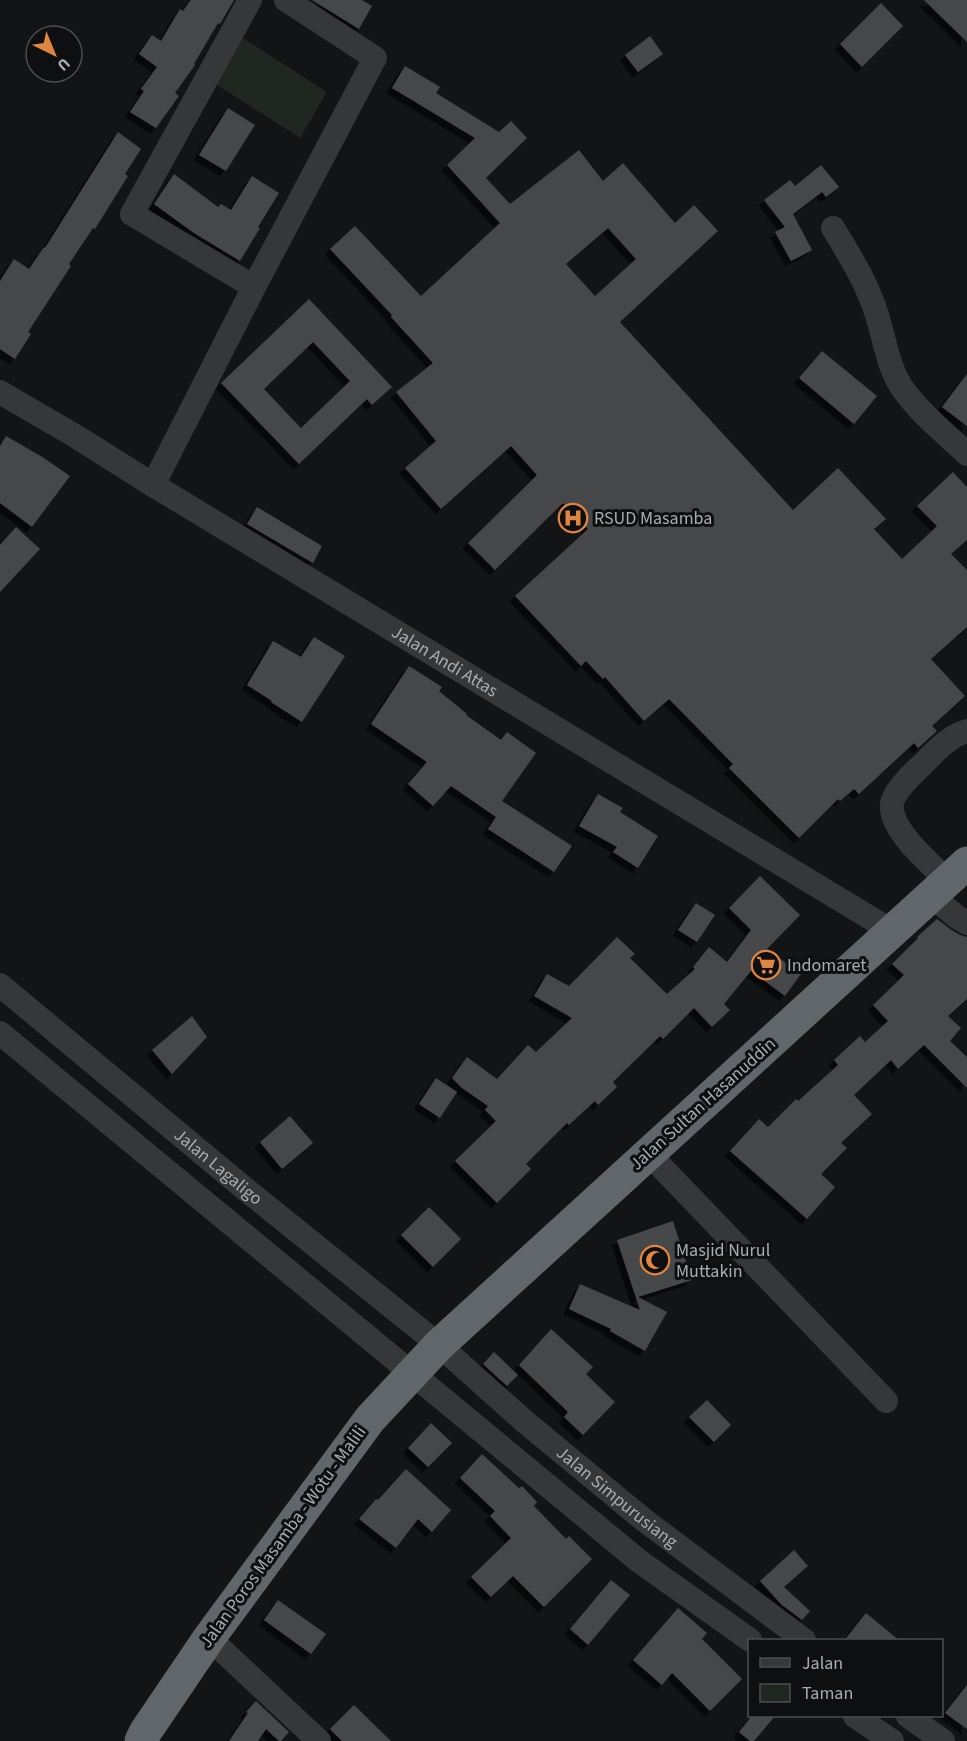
<svg xmlns="http://www.w3.org/2000/svg" width="967" height="1741" font-family="'Source Sans 3',sans-serif">
<defs>
<filter id="shadow"><feDropShadow dx="-5.5" dy="5.5" stdDeviation="0" flood-color="#0009"/></filter>
</defs>
<rect width="100%" height="100%" fill="#131415"/>
<path fill="#202720" d="M243 38 327 92 300 138 214 83Z"/>
<path fill="#45474a" fill-rule="evenodd" filter="url(#shadow)" d="M191 0H234L220 24 218 23 194 64 195 65 175 93 179 96 156 128 130 112 144 91 141 89 157 67 139 54 152 35 161 41 180 9 183 11Z
M312 0H362L372 6 359 29Z
M924 0H967V42Z
M881 3 903 26 862 67 840 44Z
M650 36 663 54 638 72 625 55Z
M405 66 440 87 436 93 499 132 511 121 527 138 486 178 510 204 579 150 603 181 623 163 675 223 694 205 718 231 620 322 793 510 838 468 886 519 874 529 902 559 937 526 917 506 953 472 967 487V540L951 554 967 570V627L931 659 965 696 932 726 937 731 918 748 914 743 859 794 854 789 840 801 838 799 799 838 729 768 733 764 669 699 644 721 605 677 603 679 586 661 581 666 515 596 588 529 563 503 495 570 468 543 537 475 511 446 441 509 405 468 436 441 396 392 433 363 391 317 392 315 330 249 355 226 421 296 500 223 447 165 475 138 392 88ZM608 228 636 259 595 296 566 264Z
M228 108 255 125 226 171 199 155Z
M118 132 141 149 125 174 128 176 95 229 93 228 69 264 71 266 28 332 31 334 15 359 0 349V281L14 259 29 269 44 247 45 248Z
M821 165 839 187 826 197 822 192 793 214 812 250 791 261 775 232 785 227 764 200 790 180 795 186Z
M174 174 218 207 221 204 231 210 252 176 279 193 258 227 260 228 240 261 194 233 154 204Z
M309 299 392 387 372 405 367 399 299 464 221 383ZM313 342 350 381 301 428 264 389Z
M822 351 877 396 854 424 799 378Z
M967 374V426L942 407Z
M6 436 44 458 70 476 32 527 0 503V446Z
M257 507 322 546 313 563 247 524Z
M16 527 40 549 0 592V545Z
M314 637 345 656 302 722 271 702 272 701 247 685 273 641 301 657Z
M409 666 442 687 439 691 467 714 466 715 501 740 507 732 536 753 502 801 572 846 554 872 488 829 496 817 451 786 433 806 408 784 427 762 371 724Z
M598 794 623 808 620 812 658 836 638 868 613 852 617 847 579 826Z
M760 876 800 915 767 949 801 974 785 996 751 971 724 1004 730 1010 712 1027 694 1008 663 1039 660 1036 613 1082 617 1087 598 1105 595 1101 569 1125 567 1123 526 1164 531 1169 497 1203 455 1161 496 1121 485 1110 488 1106 462 1088 452 1078 467 1057 497 1079 528 1045 536 1052 572 1018 534 996 547 974 569 986 617 937 635 954 630 958 667 994 695 969 693 967 709 947 727 962 751 930 729 908Z
M696 903 715 915 697 942 678 930Z
M937 919 950 929 960 935 967 937V999L948 1016 961 1028 950 1041 967 1057V1088L924 1045 898 1069 891 1060 854 1095 872 1114 841 1143 847 1148 821 1174 835 1187 807 1219 730 1151 759 1119 768 1127 796 1099 798 1101 838 1065 834 1060 860 1036 865 1042 888 1021 873 1005 904 975 892 964 918 938 917 937Z
M192 1016 207 1037 172 1074 152 1050Z
M436 1078 457 1092 440 1118 419 1104Z
M290 1116 313 1143 282 1169 260 1142Z
M429 1207 461 1239 433 1267 401 1235Z
M673 1221 692 1280 638 1297 667 1312 645 1351 610 1331 611 1329 569 1309 580 1284 640 1310 617 1240Z
M551 1329 593 1367 586 1374 615 1402 583 1435 564 1417 568 1412 519 1365Z
M494 1352 518 1375 507 1386 483 1364Z
M707 1400 731 1425 714 1442 689 1417Z
M431 1423 452 1443 428 1467 408 1448Z
M482 1454 519 1488 522 1486 537 1502 534 1506 566 1539 569 1536 592 1559 544 1607 513 1576 491 1597 471 1577 511 1538 490 1516 495 1511 460 1478Z
M406 1469 451 1510 432 1532 418 1519 396 1548 359 1519 376 1499 378 1500Z
M794 1550 808 1566 784 1587 810 1611 802 1620 782 1605 760 1581Z
M611 1580 630 1595 588 1645 570 1629Z
M278 1600 326 1634 311 1654 264 1620Z
M678 1608 707 1633 702 1639 742 1679 710 1711 672 1673 662 1685 633 1660Z
M866 1613 900 1641H844Z
M967 1685V1729L945 1713Z
M256 1701 289 1732 281 1741H279L266 1729 258 1741H229L248 1713 246 1712Z
M354 1705 391 1741H342L330 1729Z
M752 1716H775L754 1741H750L739 1732Z"/>
<g fill="none" stroke-linecap="round" stroke-linejoin="round">
<g stroke="#353739" stroke-width="24">
<path d="M250 0 132 214 254 287"/>
<path d="M833 228C850 256 867 283 877 315 885 340 888 370 905 392 922 415 946 434 967 454"/>
<path id="s1" d="M0 392 77 437 153 485 892 931"/>
<path d="M153 485 254 287 375 58 286 0"/>
<path d="M948 881C931 864 889 830 892 804 893 792 914 772 923 764 936 751 949 736 967 731"/>
<path d="M932 896 957 917 967 923"/>
<path id="s2" d="M0 985 244 1188 439 1345 524 1421 644 1520 804 1640"/>
<path d="M0 1033 639 1561 750 1640"/>
<path d="M648 1153 886 1401"/>
<path d="M209 1638 319 1741"/>
<path d="M855 1716 892 1741"/>
<path d="M908 1716 943 1741"/>
</g>
<path stroke="#61666a" stroke-width="33" d="M141 1741 146 1731 209 1638 370 1419 439 1345 967 863"/>
</g>
<defs>
<g id="hospital-ring" transform="scale(1.5)"><circle r="9.5" fill="#0e0f10" stroke="#e08540" stroke-width="1.5"/><path d="M-5-5h3v3.5h4V-5h3V5h-3V1.5h-4V5h-3Z" fill="#e08540"/></g>
<g id="supermarket-ring" transform="scale(1.5)"><circle r="9.5" fill="#0e0f10" stroke="#e08540" stroke-width="1.5"/><path d="M-6-5.5h2.5l.6 2H6L4.5 2H-2.5L-4.4-4H-6ZM-1.5 3.2a1.3 1.3 0 1 0 .1 0ZM3 3.2a1.3 1.3 0 1 0 .1 0Z" fill="#e08540"/></g>
<g id="mosque-ring" transform="scale(1.5)"><circle r="9.5" fill="#0e0f10" stroke="#e08540" stroke-width="1.5"/><path d="M3.5-4.9A6 6 0 1 0 3.5 4.9A5 5 0 1 1 3.5-4.9Z" fill="#e08540"/></g>
</defs>
<g fill-rule="evenodd">
<use href="#hospital-ring" x="573" y="518"/>
<use href="#supermarket-ring" x="766" y="965"/>
<use href="#mosque-ring" x="655" y="1260"/>
</g>
<g text-anchor="middle" dominant-baseline="central" stroke-width="6" stroke-linejoin="round" paint-order="stroke">
<g font-size="18" fill="#a6aeb4" stroke="#0e0f10" text-anchor="start">
<text x="594" y="518">RSUD Masamba</text>
<text x="787" y="965">Indomaret</text>
<text x="676" y="1250">Masjid Nurul<tspan x="676" dy="21">Muttakin</tspan></text>
</g>
<g font-size="18" fill="#a6aeb4" stroke="#0e0f10">
<text stroke="none"><textPath href="#s1" startOffset="520">Jalan Andi Attas</textPath></text>
<text transform="translate(703 1104) rotate(-42)">Jalan Sultan Hasanuddin</text>
<text stroke="none"><textPath href="#s2" startOffset="284">Jalan Lagaligo</textPath></text>
<text stroke="none"><textPath href="#s2" startOffset="802">Jalan Simpurusiang</textPath></text>
<text transform="translate(283 1537) rotate(-54)">Jalan Poros Masamba - Wotu - Malili</text>
</g>
</g>
<rect x="748" y="1639" width="195" height="78" fill="#0e0f10" stroke="#4b4f52" stroke-width="1.5"/>
<rect x="760" y="1658" width="30" height="9" fill="#353739" stroke="#4b4f52" stroke-width="1.5"/>
<text x="802" y="1669" font-size="18" fill="#a6aeb4">Jalan</text>
<rect x="760" y="1684" width="30" height="18" fill="#202720" stroke="#4b4f52" stroke-width="1.5"/>
<text x="802" y="1699" font-size="18" fill="#a6aeb4">Taman</text>
<g transform="translate(54 54) rotate(137)"><circle r="28" fill="#0e0f10" stroke="#4b4f52" stroke-width="1.5"/>
<path d="M0-4.5L10 22L0 15L-10 22Z" fill="#e08540"/>
<text y="-9" font-size="16" font-weight="bold" text-anchor="middle" fill="#a6aeb4">U</text>
</g>
</svg>
